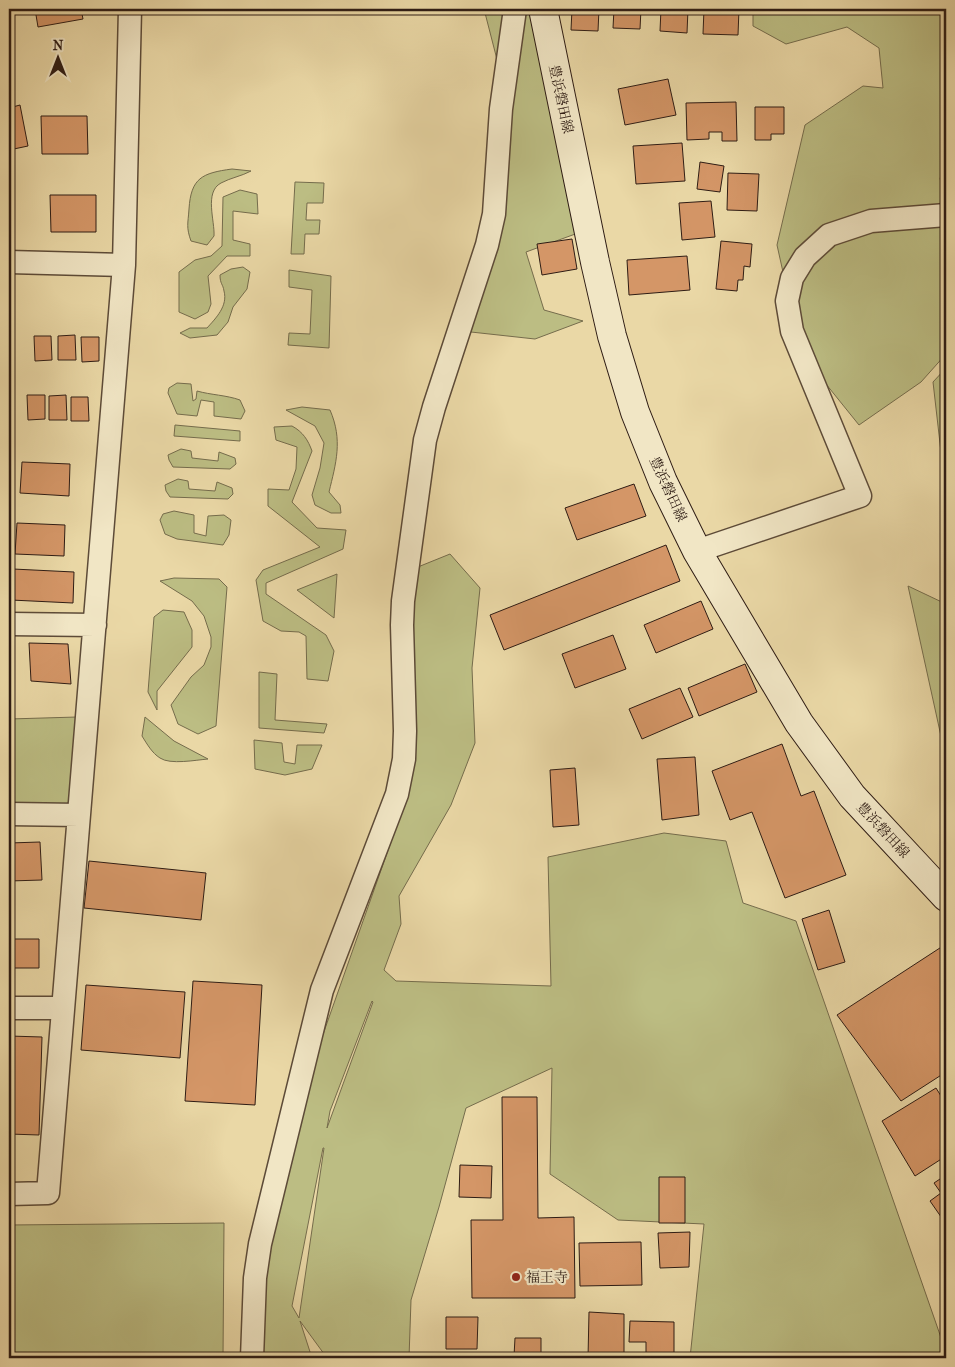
<svg xmlns="http://www.w3.org/2000/svg" width="955" height="1367" font-family="'IM FELL French Canon','Noto Serif JP',serif">
<rect width="100%" height="100%" fill="#ead8a6"/>
<filter id="stains"><feTurbulence type="fractalNoise" baseFrequency=".004" numOctaves="4"/><feColorMatrix values="0 0 0 0 .2 0 0 0 0 .09 0 0 0 0 .02 0 0 0 .5 -.17"/></filter>
<radialGradient id="worn" r=".72"><stop offset=".6" stop-color="#630" stop-opacity="0"/><stop offset="1" stop-color="#630" stop-opacity=".3"/></radialGradient>
<path fill="#bcbd83" stroke="#756c4c" fill-rule="evenodd" d="M484 9H543L578 233 526 252 544 310 583 321 535 339 471 332 468 302 511 114Z
M753 9H940L943 46 946 48V170L940 178 946 209V354L921 382 859 425 801 353 777 245 805 125 863 86 883 88 879 48 847 27 786 44 753 26Z
M232 169 251 171C242 176 230 178 221 183 204 192 215 221 214 236L207 245 191 241C186 227 188 224 189 209 191 178 202 173 232 169Z
M295 182 324 183 323 203H307L306 220H320L319 234H305L304 254H291Z
M240 190 257 194 258 214 233 211V240L250 244V256H227L208 276 211 304 208 312 195 319 179 312V272L195 260 211 256 222 246 223 197Z
M243 267 250 272 247 289 233 307 228 322 217 335 190 338 180 333 190 328H207C216 318 228 306 224 291 223 284 220 284 220 275L231 269Z
M289 270 331 276 329 348 288 345 289 333 310 334 312 290 289 287Z
M946 368V496L933 382Z
M177 383 191 384 193 401 196 399 197 391C211 395 226 395 240 400L245 411 241 419 214 416V402L201 400 197 416 177 414 168 393 169 388Z
M302 407 330 410C343 440 336 463 329 492L340 505 341 513H331L315 505 312 495 320 468 324 443 315 426 286 410Z
M175 425 240 431V441L174 436Z
M292 426C303 432 308 440 312 451L292 502 317 528 346 530 343 549 266 583V594L326 635 334 651 328 681 307 679 306 636 299 632 281 631 263 621 256 580 263 570 320 547 268 506V489L289 490 296 469 297 447 276 440 274 427Z
M181 449 191 451 192 458 218 461 219 452 235 458 236 464 230 469 173 467 169 460 168 455Z
M178 479 188 481 189 489 215 491 217 482 232 488 233 494 228 499 170 497 166 491 165 485Z
M174 511 194 515V533L206 536 208 516 224 515 231 520 229 535 223 545 177 539 165 534 160 520 163 514Z
M450 554 480 588 472 668 475 743 451 805 399 896 401 924 384 970 396 981 551 986 548 857 664 833 726 841 743 903 796 921 946 1352V1358H690L704 1224 618 1220 550 1174 552 1068 466 1108 439 1207 411 1300 409 1358H327L300 1321 312 1358H253L285 1142 392 839 408 571ZM372 1001 373 1002 327 1128 330 1111ZM323 1148H324L299 1318 292 1306Z
M337 574 334 618 297 590Z
M174 578 219 579 227 587 216 726 198 734 178 724 171 705 191 677 204 665 211 647V637L204 616 192 601 160 581Z
M908 586 946 604V759L912 604Z
M163 610 184 612 192 630V647L157 691V710L148 692 154 617Z
M259 672 277 674 275 720 327 724 324 733 259 728Z
M77 717 71 808 9 806V719Z
M145 717 174 741 208 759C196 760 170 765 160 758 152 753 147 744 142 736Z
M254 740 282 743 284 762 295 764 297 745H322L312 769 285 775 255 769Z
M224 1223 223 1358H9V1225Z"/>
<path fill="#d49667" stroke="#2e1c14" d="M35 9H81L83 19 38 27Z
M572 9H599L598 31 571 30Z
M614 9H641L640 29 613 28Z
M661 9H688L687 33 660 31Z
M704 9H739L738 35 703 34Z
M668 79 676 115 625 125 618 89Z
M736 102 737 141H722V132H709V139L687 140 686 103Z
M20 105 28 146 9 150V108Z
M755 107H784V134H771V140H755Z
M41 116H87L88 154H42Z
M682 143 685 181 636 184 633 146Z
M700 162 724 166 720 192 697 189Z
M728 173 759 174 757 211 727 210Z
M50 195H96V232H51Z
M711 201 715 237 682 240 679 203Z
M572 239 577 269 542 275 537 244Z
M721 241 752 244 750 267 744 266 743 280H738L737 291 716 289Z
M687 256 690 290 629 295 627 260Z
M75 335 76 360H58V336Z
M34 336H51L52 360 35 361Z
M81 337H99V361L82 362Z
M27 395H45V419L28 420Z
M66 395 67 420H49V396Z
M71 397H88L89 421H71Z
M22 462 70 464 69 496 20 493Z
M634 484 646 516 577 540 565 508Z
M17 523 65 525 64 556 15 554Z
M666 545 680 581 504 650 490 615Z
M13 569 74 572 73 603 11 600Z
M701 601 713 629 656 653 644 625Z
M613 635 626 669 575 688 562 654Z
M29 643 68 644 71 684 31 681Z
M745 664 757 692 699 716 688 688Z
M680 688 693 717 642 739 629 709Z
M782 744 801 796 814 791 846 875 785 898 752 812 730 820 712 771Z
M695 757 699 815 662 820 657 759Z
M575 768 579 825 553 827 550 770Z
M40 842 42 880 9 881V843Z
M89 861 206 873 201 920 84 908Z
M829 910 845 962 818 970 802 919Z
M9 939H39V968H9Z
M946 944V1072L901 1101 837 1015Z
M193 981 262 985 255 1105 185 1101Z
M86 985 185 992 180 1058 81 1050Z
M9 1036 42 1037 39 1135 9 1134Z
M936 1088 946 1104V1156L915 1176 882 1121Z
M502 1097H537L538 1218 574 1217 575 1298H472L471 1220H503Z
M460 1165 492 1166 491 1198 459 1197Z
M946 1175V1224L930 1201 941 1193 934 1183Z
M659 1177H685V1223H659Z
M690 1232 689 1267 660 1268 658 1233Z
M641 1242 642 1285 580 1286 579 1243Z
M589 1312 624 1314V1358H588Z
M446 1317H478L477 1349H446Z
M630 1321 674 1322V1358H646V1342H629Z
M515 1338H541V1356H514Z"/>
<g fill="none" stroke-linecap="round" stroke-linejoin="round">
<g stroke="#5d4b38" stroke-width="25">
<path id="minor" d="M9 262 124 265
M697 551 860 496 792 331 787 301 792 278 805 257 829 235 871 221 946 215
M9 624 95 625
M9 814 79 815
M9 1008H63
M9 1194 48 1193 124 265 130 9
M252 1358 255 1278 260 1244 322 990 397 794 404 759 405 731 402 625 403 601 425 440 434 407 487 245 494 214 501 109 515 9"/>
</g>
<g stroke="#2e1c14" stroke-width="30">
<path id="secondary" d="M543 9 595 262 612 336 635 412 663 482 697 551 799 723 852 796 946 897"/>
</g>
<use href="#minor" stroke="#f1e6c5" stroke-width="22"/>
<use href="#secondary" stroke="#f1e6c5" stroke-width="28"/>
</g>
<circle fill="#8f2418" stroke="#f1e6c5" stroke-width="2" cx="516" cy="1277" r="5"/>
<g text-anchor="middle" dominant-baseline="central" stroke-width="4.5" stroke-linejoin="round" paint-order="stroke">
<g font-size="14" fill="#2e1c14" stroke="#f1e6c5">
<text transform="translate(561 99) rotate(78)">豊浜磐田線</text>
<text transform="translate(668 489) rotate(65)">豊浜磐田線</text>
<text transform="translate(883 830) rotate(47)">豊浜磐田線</text>
</g>
<g font-size="14" fill="#2e1c14" stroke="#f1e6c5" text-anchor="start">
<text x="526" y="1277">福王寺</text>
</g>
</g>
<rect width="955" height="1367" fill="none" stroke="#ead8a6" stroke-width="30"/>
<rect x="10" y="10" width="935" height="1347" fill="none" stroke="#2e1c14" stroke-width="2.5"/>
<rect x="15" y="15" width="925" height="1337" fill="none" stroke="#2e1c14"/>
<g transform="translate(58 58)" stroke="#f1e6c5" stroke-width="4" paint-order="stroke">
<path d="M0-4L9 19L0 12L-9 19Z" fill="#2e1c14"/>
<text y="-8" font-size="14" font-weight="bold" text-anchor="middle" fill="#2e1c14">N</text>
</g>
<rect width="100%" height="100%" filter="url(#stains)"/>
<rect width="100%" height="100%" fill="url(#worn)"/>
</svg>
